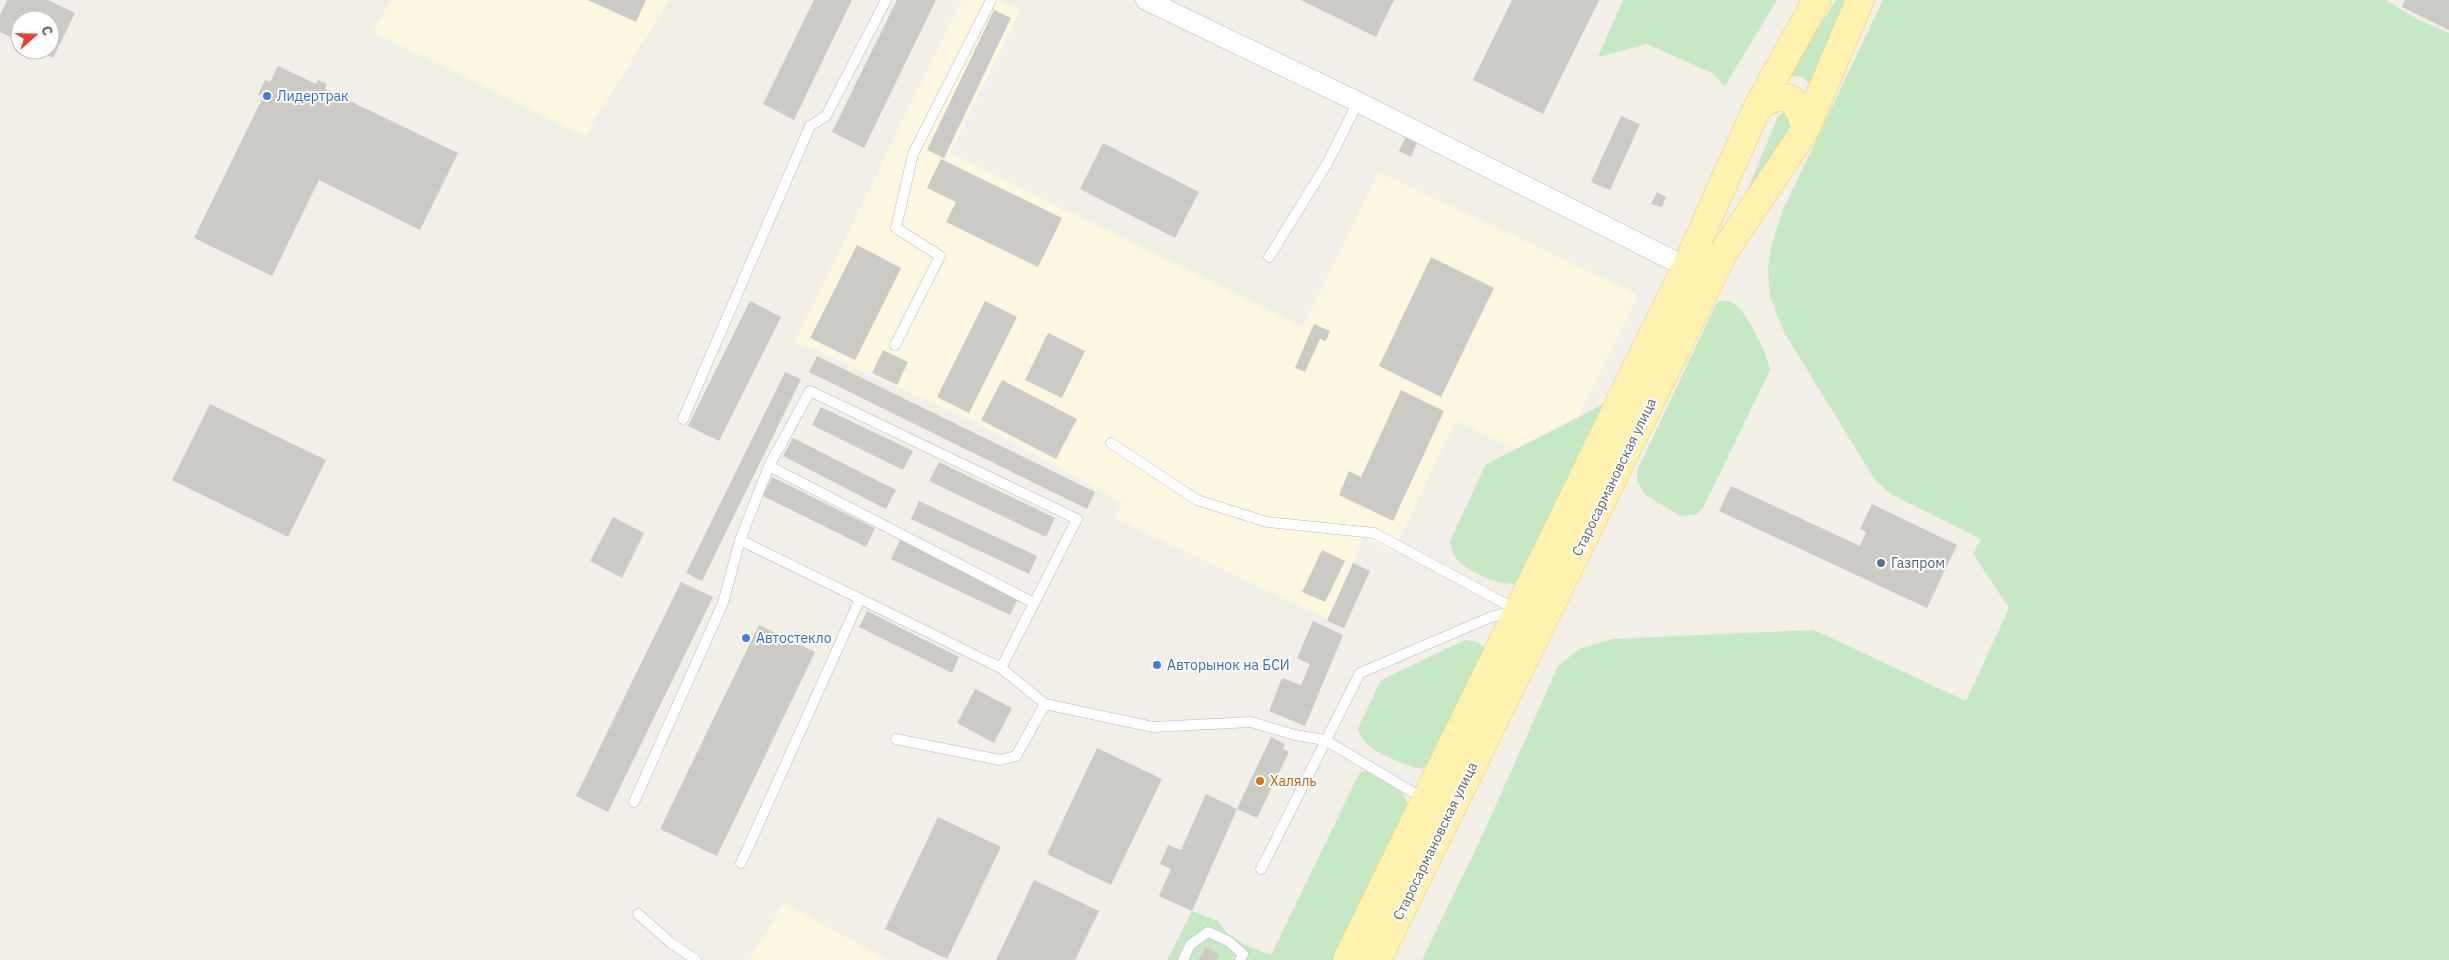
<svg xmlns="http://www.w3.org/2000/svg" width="2449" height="960" font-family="'IBM Plex Sans',sans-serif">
<rect width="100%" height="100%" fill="#f1efe8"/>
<path fill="#fef7e0" d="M392 0H669L585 136 372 31Z
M962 0H998L1020 11 950 153 1303 327 1378 172 1638 295 1572 430 1525 453 1456 421 1393 552 1364 537 1328 619 1115 518 1122 502 971 420 795 341Z
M784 903 887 960H750Z"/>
<path fill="#c5e8c5" d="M1623 0H1777L1725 86 1712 73 1647 44 1598 57Z
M1836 0H1853L1812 86 1802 77 1788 76Z
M1883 0H2386L2417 19 2449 33V960H1422L1483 834 1558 666 1579 649 1612 639 1814 630 1966 701 2009 608 1973 554 1981 539 1892 495 1875 480 1784 332 1770 297 1768 269 1771 247 1782 212Z
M1787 110 1795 123 1729 235 1778 116Z
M1720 301C1727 301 1733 301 1738 307 1749 318 1768 355 1770 370L1704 506 1697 514 1680 516 1644 494 1637 480V471L1716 304Z
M1604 404 1520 578 1513 584C1496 584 1473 573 1459 562 1453 557 1451 548 1450 541L1486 464Z
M1465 640 1477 642 1486 649 1434 765 1423 768H1415C1395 759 1362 751 1358 728L1381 680Z
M1366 771C1391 785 1406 785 1411 816L1339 960H1167L1192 911 1218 921 1227 933 1245 945 1271 955 1360 772Z"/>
<path fill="#cccac5" d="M7 0H48L75 13 53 58 36 50H50V20H20V42L0 32V15Z
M588 0H646L636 22Z
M814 0H852L794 120 763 104Z
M897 0H936L864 148 832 132Z
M1301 0H1394L1376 37Z
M1512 0H1599L1543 114 1473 80Z
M2405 0H2449V30L2402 7Z
M994 10 1011 18 944 158 927 150Z
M278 66 316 84 318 80 327 84 325 89 458 153 420 230 319 180 272 276 194 238 263 97 258 94 265 80 270 82Z
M1621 116 1640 124 1610 190 1591 182Z
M1406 135 1418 141 1411 157 1399 151Z
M1103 143 1199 192 1175 238 1080 189Z
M941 159 1062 218 1038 267 946 222 956 202 927 188Z
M1657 192 1666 197 1662 207 1651 204Z
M857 245 901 268 855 360 810 338Z
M1431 257 1494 288 1441 397 1379 366Z
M750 301 781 317 719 441 688 426Z
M985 301 1017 317 969 413 937 397Z
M1314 324 1330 331 1326 341 1320 339 1305 372 1295 368Z
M1048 333 1085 351 1062 398 1025 380Z
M883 350 908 362 897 385 872 373Z
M817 356 1095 492 1087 509 809 372Z
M785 372 801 379 702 581 686 573Z
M1002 380 1077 419 1056 459 981 420Z
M1401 390 1444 411 1393 521 1339 495 1349 471 1361 477Z
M210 404 326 460 288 537 172 480Z
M821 407 913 451 903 470 812 425Z
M793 438 896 490 886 509 783 456Z
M939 462 1055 518 1046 537 929 481Z
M772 477 875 528 866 547 763 496Z
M1731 486 1860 546 1866 532 1860 529 1872 504 1957 545 1927 608 1719 511Z
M919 501 1037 556 1029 574 911 519Z
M613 517 644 533 622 578 590 561Z
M900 540 1019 596 1010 615 891 559Z
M1322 550 1345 561 1325 602 1302 592Z
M1353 563 1370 571 1344 628 1327 621Z
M681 582 713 597 608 812 576 796Z
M867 611 959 657 952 673 859 627Z
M1313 621 1343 635 1305 726 1269 711 1282 678 1301 685 1310 664 1297 658Z
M759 625 815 652 717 856 660 829Z
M975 689 1012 708 994 743 957 723Z
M1271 737 1285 744 1283 749 1289 752 1257 818 1237 809Z
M1097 748 1162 779 1111 885 1047 854Z
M1206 794 1237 809 1192 911 1159 896 1171 869 1160 864 1168 845 1181 850Z
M938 817 1001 847 947 959 885 929Z
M1034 880 1099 911 1075 960H996Z
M1205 947 1219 954 1216 960H1199Z"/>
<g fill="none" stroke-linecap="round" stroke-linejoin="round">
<g stroke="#b5b8bc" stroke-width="11">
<path id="lane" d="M1269 257 1328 162 1358 102
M895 345 940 256 896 228 913 154 991 0
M683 419 810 126 826 116 886 0
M1111 443 1197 500 1267 522 1374 533 1517 610
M769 466 1034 603
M1001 668 1045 704 1153 727 1251 722 1295 735 1325 740 1424 799
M896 739 1000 760 1016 756 1045 704
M634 802 723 603 740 540 1001 668 1077 519 810 391 769 466 740 540
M741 863 860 599
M1261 869 1360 673 1491 617 1514 611
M638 914 671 943 696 960
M1183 960 1190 945 1208 932 1228 941 1243 954 1240 960"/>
</g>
<g stroke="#b5b8bc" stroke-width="21">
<path id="street" d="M1146 0 1358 102 1686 267"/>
</g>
<g stroke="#f2c960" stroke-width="29">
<path id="primary" d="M1758 106C1788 88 1798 98 1805 130
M1347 960 1686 267 1758 106 1817 0
M1377 960 1723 253 1805 130 1860 0"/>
</g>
<use href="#lane" stroke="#fff" stroke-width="10"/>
<use href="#street" stroke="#fff" stroke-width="20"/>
<use href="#primary" stroke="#fff2af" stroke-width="28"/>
</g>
<g fill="#3f7fe0" stroke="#fff" stroke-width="2">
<circle cx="267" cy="96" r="5"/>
<circle cx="746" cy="638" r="5"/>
<circle cx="1157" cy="665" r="5"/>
</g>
<circle fill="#5c6f8a" stroke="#fff" stroke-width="2" cx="1881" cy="563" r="5"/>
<circle fill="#e8710a" stroke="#fff" stroke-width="2" cx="1260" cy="781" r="5"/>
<g text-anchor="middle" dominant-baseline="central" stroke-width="4" stroke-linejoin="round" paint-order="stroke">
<g font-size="14" fill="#366cbe" stroke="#fff" text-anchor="start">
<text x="277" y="96">Лидертрак</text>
<text x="756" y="638">Автостекло</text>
<text x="1167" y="665">Авторынок на БСИ</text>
</g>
<g font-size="14" fill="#5f6368" stroke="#fff">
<text transform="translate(1614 477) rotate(-64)">Старосармановская улица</text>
<text transform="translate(1435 841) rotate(-64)">Старосармановская улица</text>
</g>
<g font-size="14" fill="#4e5e75" stroke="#fff" text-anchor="start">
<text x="1891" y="563">Газпром</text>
</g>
<g font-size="14" fill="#c56008" stroke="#fff" text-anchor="start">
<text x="1270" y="781">Халяль</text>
</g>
</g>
<g transform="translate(35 35) rotate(70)"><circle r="24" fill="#ffffff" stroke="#bfc1c3"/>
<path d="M0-4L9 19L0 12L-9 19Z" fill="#ea4335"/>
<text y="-8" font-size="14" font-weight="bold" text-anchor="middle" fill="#5f6368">С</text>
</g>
</svg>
